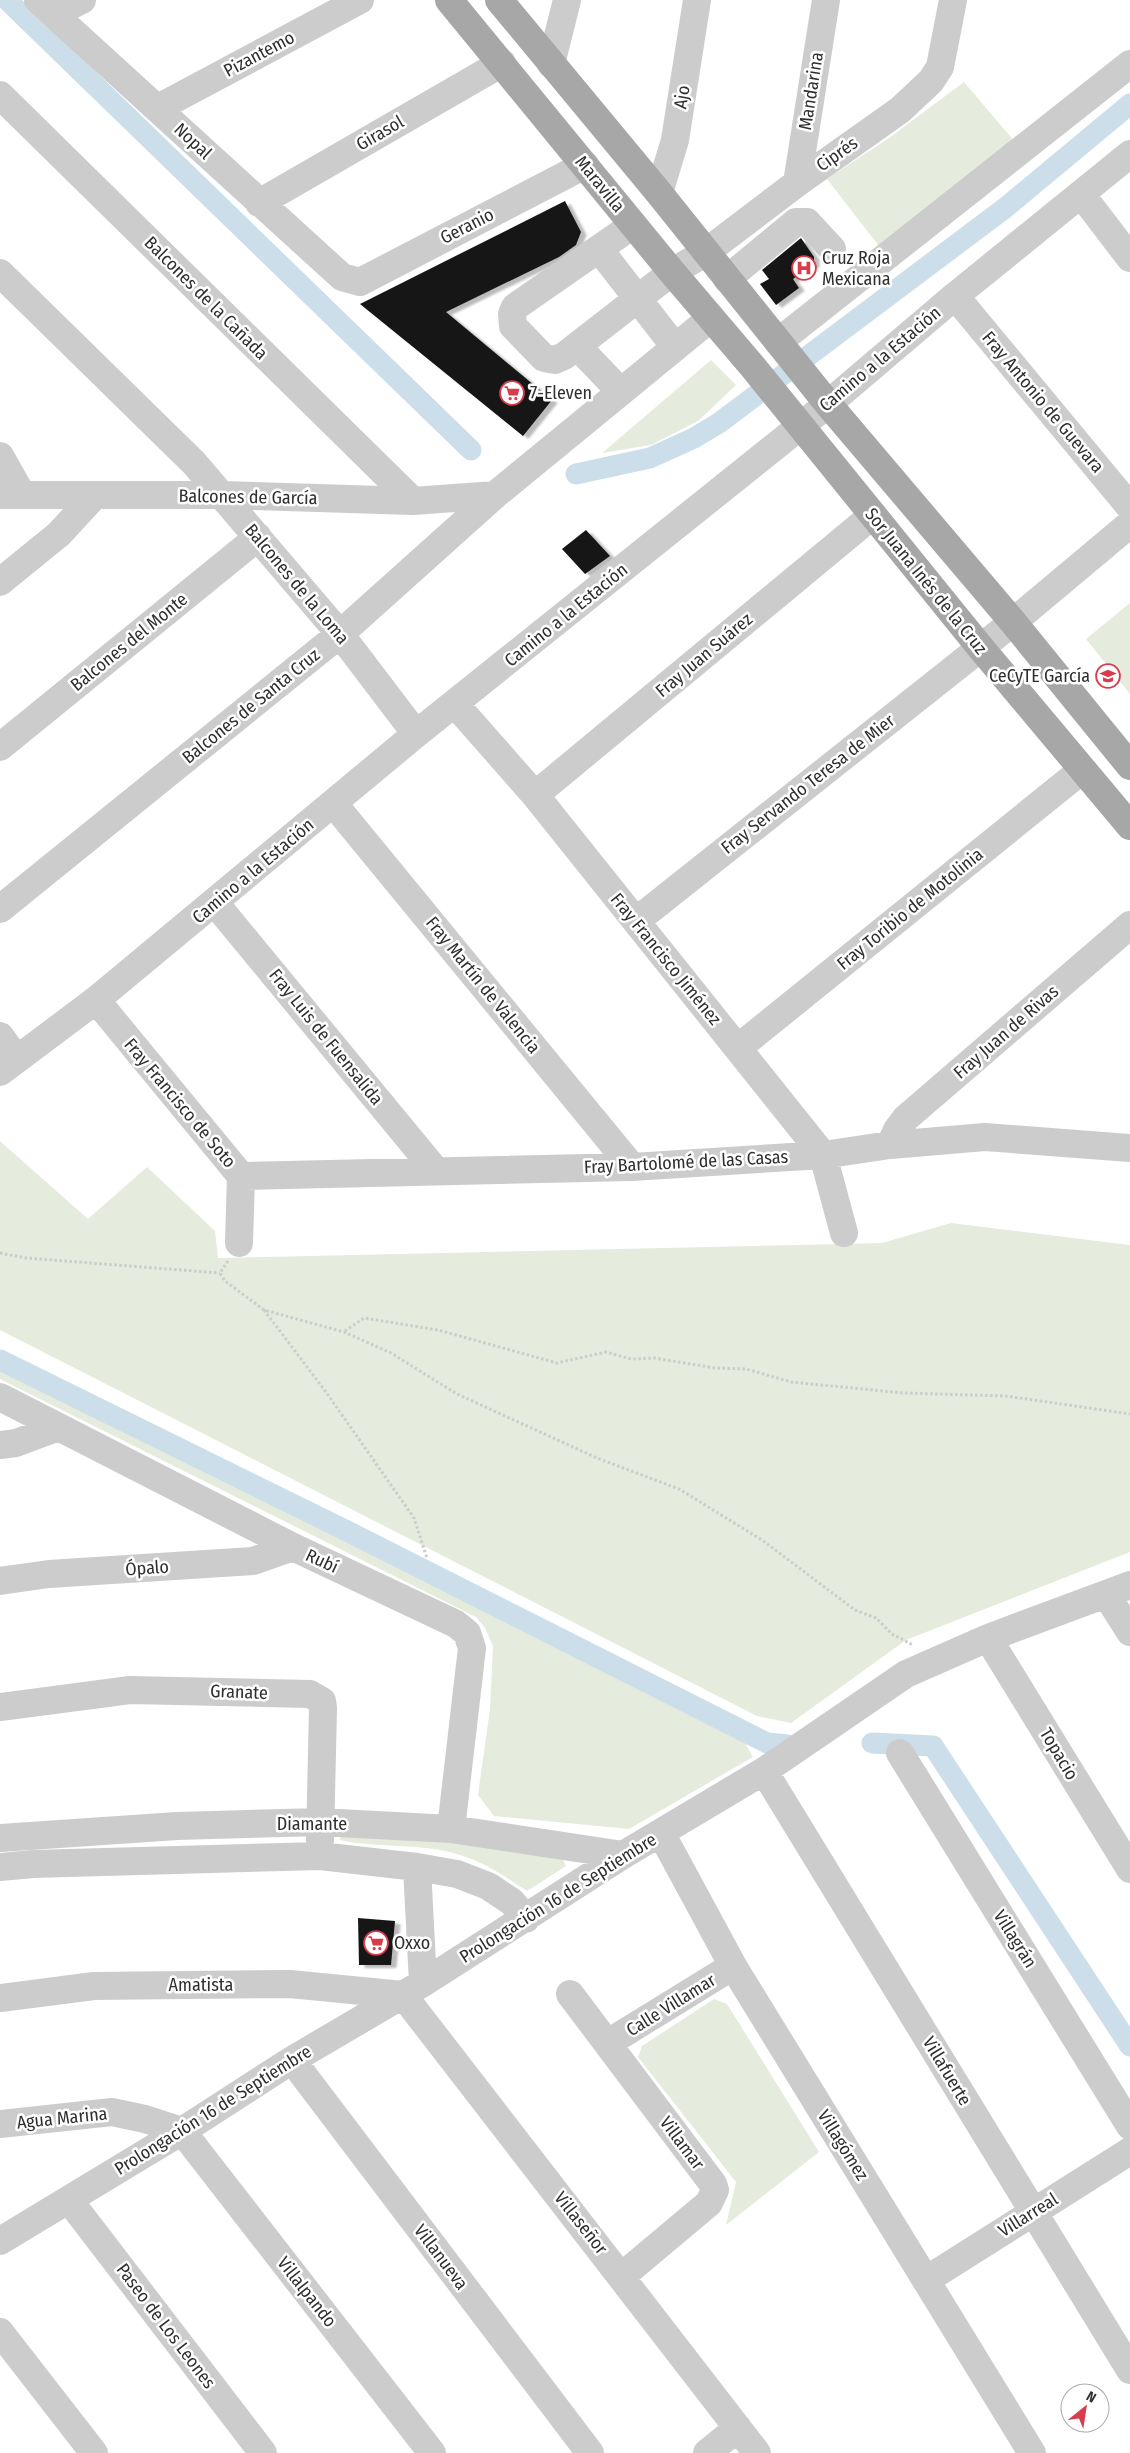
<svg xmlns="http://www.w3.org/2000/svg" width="1130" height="2453" font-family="'Fira Sans Condensed',sans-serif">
<defs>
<filter id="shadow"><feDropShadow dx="5.5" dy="3" stdDeviation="1" flood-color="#0004"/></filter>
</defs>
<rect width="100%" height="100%" fill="#fff"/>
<path fill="#e5ebdd" d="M964 82 1015 142 882 250 827 179 889 138Z
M711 360 736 385 698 421 651 445 602 453Z
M1130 603V694L1086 639Z
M0 1141 88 1219 147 1167 215 1231 218 1258 882 1243 951 1223 1130 1245V1552L906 1640 791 1723 757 1716 0 1330Z
M0 1367 745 1743 753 1757 629 1829 494 1816 478 1795 490 1709 493 1646 485 1628 476 1617 0 1379Z
M346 1827 560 1854 566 1866 527 1891C506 1877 487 1864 463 1856 424 1842 380 1849 340 1840L341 1833Z
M714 1999 727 2004 819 2152 726 2225 736 2182 638 2057 642 2046Z"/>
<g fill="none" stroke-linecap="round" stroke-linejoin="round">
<path stroke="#cbdee9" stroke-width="21" d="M7 0 471 450
M576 474 650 458 694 438 719 423 1005 208 1130 104
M0 1360 349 1532 767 1743 788 1745
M872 1743 933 1746 1130 2046"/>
</g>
<path fill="#161616" filter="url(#shadow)" d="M565 201 581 232 576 245 559 257 446 312 552 400 523 436 360 304Z
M801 238 814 257V264L793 279 799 288 776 305 760 284 769 279 762 270Z
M586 530 610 556 585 574 562 549Z
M358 1918 395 1921 391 1965H359Z"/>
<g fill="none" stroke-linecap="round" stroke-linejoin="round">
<path stroke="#ccc" stroke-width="3" stroke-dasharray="2.5 2.5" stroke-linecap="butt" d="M0 1253 26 1258 220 1273
M228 1261 220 1273 225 1281 264 1310 344 1332 391 1353 457 1394 597 1458 679 1489 762 1540 855 1610 876 1618 892 1634 913 1645
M264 1310 326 1392 414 1518 427 1558
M345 1331 364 1318 438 1330 557 1363 606 1352 631 1359 654 1358 715 1368 746 1369 791 1382 903 1393 1006 1396 1130 1414"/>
<path stroke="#ccc" stroke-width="28" d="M38 0 342 277 360 282 585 165
M54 14 82 0
M551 64 567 0
M0 95 413 501
M158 108 360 0
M797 183 826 0
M659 193 675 140 697 0
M1081 194 1130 258
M259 203 502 63
M633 225 515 307 512 314 513 326 544 358 555 360 564 356 672 272 705 253 797 183 900 110 931 81 940 67 953 0
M599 249 675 347
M0 273 194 463 340 634 416 734
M727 279 796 222H807L832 249
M955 296 1130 507
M778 342 1130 64
M577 346 621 392
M0 456 22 495
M0 495H222L413 501 495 495
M0 582 59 534 95 495
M455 704 535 795 823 1155 844 1233
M0 747 258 537
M535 795 873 515
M333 803 632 1167
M215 903 436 1171
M0 909 340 634 495 495 711 318
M636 921 1013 622 1130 524
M96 1000 241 1176 239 1243
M0 1036 16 1058
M738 1048 1082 770
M0 1072 96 1000 416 734 828 404 955 296 1130 154
M890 1145 897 1130 906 1118 1130 925
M241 1176 632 1167 823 1155 890 1145 985 1137 1130 1148
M0 1397 293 1547 456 1624 467 1633 472 1648 451 1829
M0 1445 16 1443 56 1428
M0 1581 49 1574 253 1561 293 1547
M1106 1594 1130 1632
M988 1638 1130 1869
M0 1707 130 1690 310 1694 322 1701 323 1708 320 1840
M900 1753 1130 2126
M764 1771 1130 2370
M661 1833 733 1966 1032 2453
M0 1838 177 1826 320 1822 451 1829 623 1855
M0 1867 33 1864 320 1856 417 1867 457 1874 488 1886 512 1902 526 1919
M417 1867 423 1983
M570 1994 713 2184 715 2190 709 2203 622 2276
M0 1998 94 1986 290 1984 403 1995 757 2453
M608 2043 733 1966
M292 2060 590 2453
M0 2124 112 2112 145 2119 182 2131 432 2453
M69 2200 263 2453
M0 2241 182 2131 292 2060 423 1983 623 1855 764 1771 906 1674 988 1638 1130 1585
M926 2280 1130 2151
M0 2332 94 2453
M707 2453 738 2428"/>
<path stroke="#a7a7a7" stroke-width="28" d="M449 0 672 272 753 367 980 647 1130 826
M499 0 659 193 828 404 1013 622 1130 766"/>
</g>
<defs>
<g id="hospital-ring" transform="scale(1.25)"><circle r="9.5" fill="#fff" stroke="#d93d4c" stroke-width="1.5"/><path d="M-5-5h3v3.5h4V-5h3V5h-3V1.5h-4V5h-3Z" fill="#d93d4c"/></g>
<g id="supermarket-ring" transform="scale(1.25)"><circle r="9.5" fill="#fff" stroke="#d93d4c" stroke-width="1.5"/><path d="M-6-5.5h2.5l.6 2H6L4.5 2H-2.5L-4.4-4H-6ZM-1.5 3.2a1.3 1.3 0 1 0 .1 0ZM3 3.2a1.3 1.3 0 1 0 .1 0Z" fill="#d93d4c"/></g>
<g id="university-ring" transform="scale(1.25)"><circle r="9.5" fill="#fff" stroke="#d93d4c" stroke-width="1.5"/><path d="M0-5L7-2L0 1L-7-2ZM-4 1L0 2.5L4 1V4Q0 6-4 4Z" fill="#d93d4c"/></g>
</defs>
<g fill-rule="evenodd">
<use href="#hospital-ring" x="804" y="268"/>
<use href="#supermarket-ring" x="512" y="393"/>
<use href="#university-ring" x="1108" y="676"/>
<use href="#supermarket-ring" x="376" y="1943"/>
</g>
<g text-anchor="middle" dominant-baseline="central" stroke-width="5" stroke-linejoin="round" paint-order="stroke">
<g font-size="18" fill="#2f2f2f" stroke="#fff">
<text transform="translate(259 54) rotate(-28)">Pizantemo</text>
<text transform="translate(811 91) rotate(-81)">Mandarina</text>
<text transform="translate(682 97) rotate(-81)">Ajo</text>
<text transform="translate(380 133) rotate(-30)">Girasol</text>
<text transform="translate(193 141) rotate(43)">Nopal</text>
<text transform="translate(837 154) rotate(-35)">Ciprés</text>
<text transform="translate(600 184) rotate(51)">Maravilla</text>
<text transform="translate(467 226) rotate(-27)">Geranio</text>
<text transform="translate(206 298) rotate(45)">Balcones de la Cañada</text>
<text transform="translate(880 359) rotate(-40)">Camino a la Estación</text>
<text transform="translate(1043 402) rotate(50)">Fray Antonio de Guevara</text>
<text transform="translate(248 497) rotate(1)">Balcones de García</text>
<text transform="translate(926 581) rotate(51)">Sor Juana Inés de la Cruz</text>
<text transform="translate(297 584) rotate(50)">Balcones de la Loma</text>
<text transform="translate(566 615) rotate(-39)">Camino a la Estación</text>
<text transform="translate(129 642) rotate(-39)">Balcones del Monte</text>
<text transform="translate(704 655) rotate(-40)">Fray Juan Suárez</text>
<text transform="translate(251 706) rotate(-39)">Balcones de Santa Cruz</text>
<text transform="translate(808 784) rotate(-38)">Fray Servando Teresa de Mier</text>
<text transform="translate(253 871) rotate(-40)">Camino a la Estación</text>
<text transform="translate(910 909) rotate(-39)">Fray Toribio de Motolinia</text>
<text transform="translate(666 959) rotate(51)">Fray Francisco Jiménez</text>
<text transform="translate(483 985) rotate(51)">Fray Martín de Valencia</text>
<text transform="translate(1006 1032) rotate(-41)">Fray Juan de Rivas</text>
<text transform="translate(326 1037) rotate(51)">Fray Luis de Fuensalida</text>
<text transform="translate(180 1103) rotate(50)">Fray Francisco de Soto</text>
<text transform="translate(686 1162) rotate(-3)">Fray Bartolomé de las Casas</text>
<text transform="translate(322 1561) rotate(25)">Rubí</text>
<text transform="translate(147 1568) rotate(-4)">Ópalo</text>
<text transform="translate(239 1692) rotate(2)">Granate</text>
<text transform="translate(1059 1754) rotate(59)">Topacio</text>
<text x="312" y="1824">Diamante</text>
<text transform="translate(558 1898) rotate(-32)">Prolongación 16 de Septiembre</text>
<text transform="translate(1015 1939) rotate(58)">Villagrán</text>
<text x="201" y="1985">Amatista</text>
<text transform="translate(671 2005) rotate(-32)">Calle Villamar</text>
<text transform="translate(947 2071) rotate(59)">Villafuerte</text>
<text transform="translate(213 2110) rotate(-32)">Prolongación 16 de Septiembre</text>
<text transform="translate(62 2118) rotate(-6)">Agua Marina</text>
<text transform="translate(682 2143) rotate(53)">Villamar</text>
<text transform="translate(843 2145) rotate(58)">Villagómez</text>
<text transform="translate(1028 2215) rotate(-32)">Villarreal</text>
<text transform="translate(581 2223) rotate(52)">Villaseñor</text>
<text transform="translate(441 2257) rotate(53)">Villanueva</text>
<text transform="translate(307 2292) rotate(52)">Villalpando</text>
<text transform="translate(166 2326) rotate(53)">Paseo de Los Leones</text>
</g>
<g font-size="18" fill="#2f2f2f" stroke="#fff" text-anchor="start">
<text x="822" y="258">Cruz Roja<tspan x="822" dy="21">Mexicana</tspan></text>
<text x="530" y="393">7-Eleven</text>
<text x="1090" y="676" text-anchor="end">CeCyTE García</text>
<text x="394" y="1943">Oxxo</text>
</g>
</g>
<g transform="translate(1085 2408) rotate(30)"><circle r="24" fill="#ffffff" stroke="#acacac"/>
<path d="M0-4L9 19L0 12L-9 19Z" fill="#d93d4c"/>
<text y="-8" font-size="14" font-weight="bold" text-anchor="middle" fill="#2f2f2f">N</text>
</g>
</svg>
